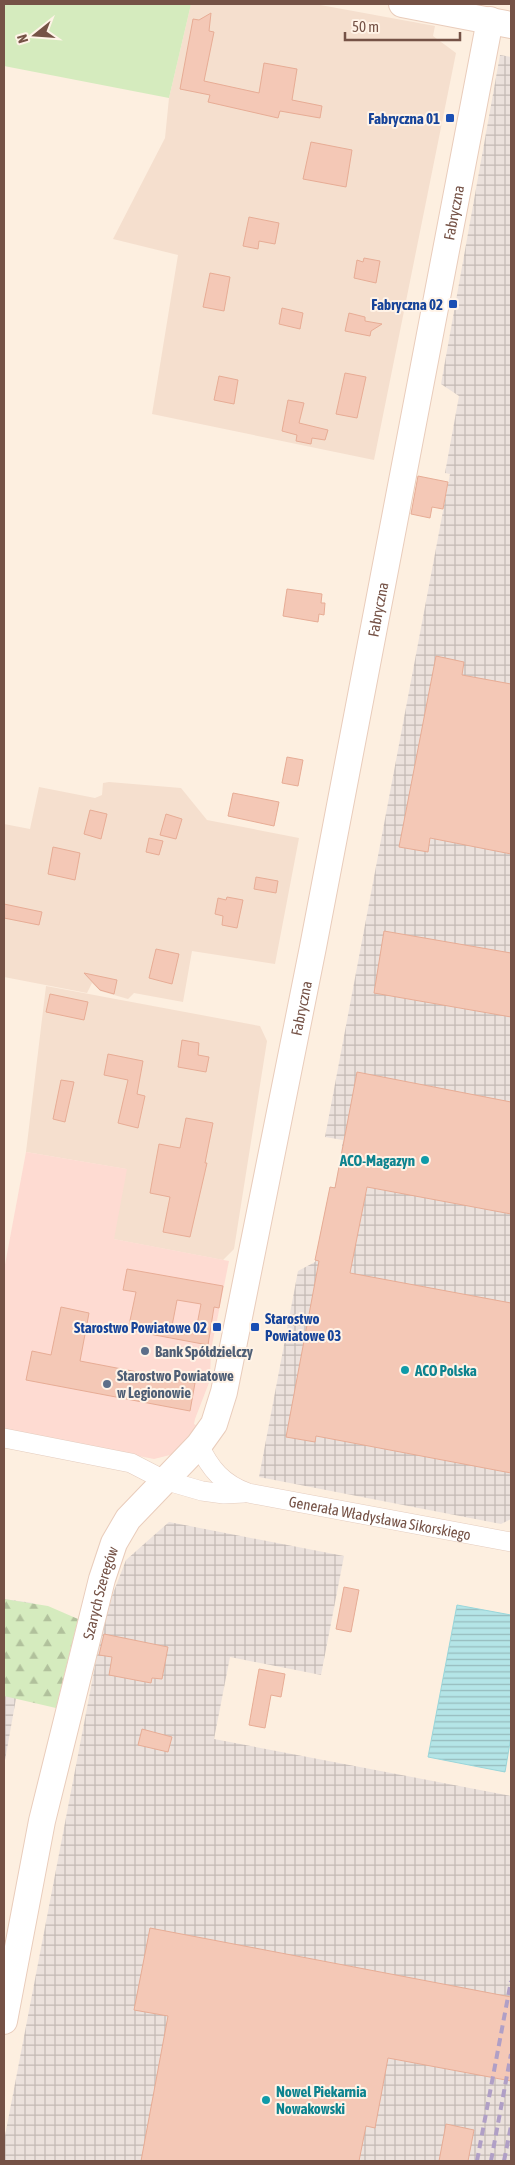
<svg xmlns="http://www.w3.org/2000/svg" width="515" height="2165" font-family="'Asap Condensed',sans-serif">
<defs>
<pattern id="industrial-grid" width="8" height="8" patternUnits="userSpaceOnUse" patternTransform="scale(1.25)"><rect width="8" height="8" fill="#ebe1dc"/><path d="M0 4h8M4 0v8" fill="none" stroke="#c3b9b4"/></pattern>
<pattern id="forest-firs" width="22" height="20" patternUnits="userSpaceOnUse" patternTransform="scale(1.25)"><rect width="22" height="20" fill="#d5ebbe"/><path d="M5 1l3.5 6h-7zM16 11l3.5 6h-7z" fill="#b1c19c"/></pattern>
<pattern id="water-rules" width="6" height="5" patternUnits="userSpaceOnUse" patternTransform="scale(1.25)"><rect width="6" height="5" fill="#b4e5e7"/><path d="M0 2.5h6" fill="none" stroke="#97bcbd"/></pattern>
</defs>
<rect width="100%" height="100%" fill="#fdefe0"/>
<path fill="#f5dfce" d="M191 4H315L435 26 433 36 456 53 374 460 152 414 178 255 113 239 165 138 169 98Z
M109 782 181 788 207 820 299 838 275 964 192 951 183 1002 134 993 128 999 100 991 92 983 87 993 4 977V824L30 829 39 787 95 798 102 795 103 783Z
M46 986 260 1026 267 1041 234 1249 223 1260 113 1239 126 1169 26 1152Z"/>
<path fill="#fedbd2" d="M26 1152 127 1169 114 1239 229 1261 211 1350 210 1380 195 1419 194 1424 197 1426 181 1447 170 1455 154 1459 4 1430V1270Z"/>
<path fill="url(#industrial-grid)" d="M500 55 511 57V1519L501 1524 259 1477 298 1271 315 1262 330 1187H335L343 1140 325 1137 450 474 445 473 459 396 441 384Z
M169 1522 344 1556 321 1675 230 1657 214 1739 511 1796V2161H4V2141L105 1614 126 1560Z
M4 1599 33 1603 4 1766Z"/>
<path fill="#d5ebbe" d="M4 4H191L169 98 4 66Z"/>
<path fill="url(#forest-firs)" d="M4 1599 48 1606 78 1619 56 1708 4 1696Z"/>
<path fill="url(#water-rules)" stroke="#99d6da" d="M457 1605 511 1615V1737L505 1772 428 1757Z"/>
<path fill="#f4c8b6" stroke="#e7ac95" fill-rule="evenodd" d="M211 13 209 31 214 32 204 81 259 93 264 63 297 69 292 100 322 106 320 118 280 111 278 118 208 102 210 95 180 89 193 19 199 20Z
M311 142 352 150 346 187 303 179Z
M249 217 279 223 275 244 259 241 258 249 243 246Z
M364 258 380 261 376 283 354 278 357 260 363 262Z
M210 273 230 277 224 311 203 307Z
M282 308 303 313 300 329 279 324Z
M349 313 365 317V321L382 324 371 331 370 336 345 331Z
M345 373 366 377 357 418 336 414Z
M219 376 238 380 234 404 214 400Z
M288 400 304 403 299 423 328 430 325 440 312 438 311 444 296 441 297 435 282 431Z
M418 476 448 482 443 509 432 507 430 518 411 514Z
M287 589 322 594 321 603H325L324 615 319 614 318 622 283 616Z
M436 656 464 662 462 675 511 684V854L430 838 428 852 399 847Z
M287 757 303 760 298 786 282 783Z
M233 793 279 802 274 826 228 816Z
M90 810 107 814 101 839 84 834Z
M166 814 182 819 176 839 160 835Z
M149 838 163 841 159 855 146 852Z
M53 847 80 853 75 880 48 874Z
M256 877 278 881 276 893 254 889Z
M227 897 243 900 237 928 222 925 223 916 215 914 218 898 226 900Z
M4 904 42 912 39 925 4 918Z
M384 931 511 953V1017L374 993Z
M156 949 179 954 172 984 149 978Z
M84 973 117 980 114 994 100 990Z
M50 994 88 1002 84 1020 46 1012Z
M182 1040 199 1043 198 1055 209 1057 206 1072 178 1067Z
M108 1054 143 1061 137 1094 145 1096 138 1128 118 1123 128 1080 104 1075Z
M357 1072 511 1102V1214L367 1187 350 1273 511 1303V1473L316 1436 315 1442 286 1437 319 1261 315 1260 330 1187 335 1188Z
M61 1080 74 1082 65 1122 53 1119Z
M186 1118 213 1123 205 1163H207L190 1237 163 1232 170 1197 150 1193 159 1144 180 1148Z
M127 1269 223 1286 219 1308 214 1307 208 1345 128 1330 136 1292 123 1290ZM177 1300 201 1304 196 1330 172 1326Z
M61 1307 89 1313 80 1361 195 1383 190 1411 26 1380 32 1351 51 1355Z
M344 1587 359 1590 351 1632 336 1629Z
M104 1634 168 1647 162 1679 152 1678 151 1683 109 1675 112 1657 99 1655Z
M259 1669 285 1674 281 1697 271 1695 265 1728 249 1725Z
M142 1729 172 1737 168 1752 138 1745Z
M150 1928 511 1997V2081L388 2058 375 2128 366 2126 359 2161H141L168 2016 134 2010Z
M446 2124 474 2130 468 2161H439Z"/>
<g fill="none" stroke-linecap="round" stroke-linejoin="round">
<g stroke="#e4ccbe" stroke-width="20">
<g id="street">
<path d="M4 1438 131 1463 164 1480 202 1491 224 1494 244 1493"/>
<path id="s1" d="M199 1445C210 1469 223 1484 248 1493L511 1542"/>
</g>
</g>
<g stroke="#e9ccbb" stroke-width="28">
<g id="secondary">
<path d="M402 4 511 25"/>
<path id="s2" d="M4 2021 42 1821 102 1579 114 1543 128 1519 199 1445 214 1424 224 1392 313 947 490 20"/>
</g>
</g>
<use href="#street" stroke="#fff" stroke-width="19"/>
<use href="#secondary" stroke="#fff" stroke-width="26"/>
<path stroke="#b09fc6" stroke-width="4" stroke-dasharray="8 5" stroke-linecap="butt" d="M477 2161 511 1981
M491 2161 511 2054
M504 2161 511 2126"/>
</g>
<g fill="#1a4fb4" stroke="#fff3e7" stroke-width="2">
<rect x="445" y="113" width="10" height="10" rx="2.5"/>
<rect x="448" y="299" width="10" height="10" rx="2.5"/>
<rect x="212" y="1322" width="10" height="10" rx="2.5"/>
<rect x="250" y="1322" width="10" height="10" rx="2.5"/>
</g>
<g fill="#0f9aa8" stroke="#fff3e7" stroke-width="2">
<circle cx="425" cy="1160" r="5"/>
<circle cx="405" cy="1370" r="5"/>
<circle cx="266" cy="2100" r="5"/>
</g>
<g fill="#5c6f8a" stroke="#fff3e7" stroke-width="2">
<circle cx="145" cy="1351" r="5"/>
<circle cx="107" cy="1384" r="5"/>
</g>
<g text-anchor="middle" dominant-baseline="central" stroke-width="4" stroke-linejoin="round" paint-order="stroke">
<g font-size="15" font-weight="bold" fill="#164399" stroke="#fff3e7" text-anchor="end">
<text x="440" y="118">Fabryczna 01</text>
<text x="443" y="304">Fabryczna 02</text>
<text x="265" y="1318" text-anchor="start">Starostwo<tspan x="265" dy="17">Powiatowe 03</tspan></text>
<text x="207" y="1327">Starostwo Powiatowe 02</text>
</g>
<g font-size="15" fill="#755246" stroke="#fff3e7">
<text stroke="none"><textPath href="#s2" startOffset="1882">Fabryczna</textPath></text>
<text stroke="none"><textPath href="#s2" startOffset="1478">Fabryczna</textPath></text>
<text stroke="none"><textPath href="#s2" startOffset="1072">Fabryczna</textPath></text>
<text stroke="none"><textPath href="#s1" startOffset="205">Generała Władysława Sikorskiego</textPath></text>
<text stroke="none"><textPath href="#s2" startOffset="439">Szarych Szeregów</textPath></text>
</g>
<g font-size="15" font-weight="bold" fill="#0d838f" stroke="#fff3e7" text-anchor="start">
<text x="415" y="1160" text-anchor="end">ACO-Magazyn</text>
<text x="415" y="1370">ACO Polska</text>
<text x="276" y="2091">Nowel Piekarnia<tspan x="276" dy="17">Nowakowski</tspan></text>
</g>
<g font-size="15" font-weight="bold" fill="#4e5e75" stroke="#fff3e7" text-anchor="start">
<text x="155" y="1351">Bank Spółdzielczy</text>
<text x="117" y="1375">Starostwo Powiatowe<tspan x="117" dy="17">w Legionowie</tspan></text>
</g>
</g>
<rect width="515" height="2165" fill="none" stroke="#755246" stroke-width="10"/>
<g transform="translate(35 35) rotate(253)" stroke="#fff3e7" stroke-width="4" paint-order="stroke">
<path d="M0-4L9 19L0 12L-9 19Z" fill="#755246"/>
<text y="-8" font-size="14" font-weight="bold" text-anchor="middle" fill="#755246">N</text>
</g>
<path d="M345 32v8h115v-8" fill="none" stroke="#755246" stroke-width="2.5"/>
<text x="352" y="32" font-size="15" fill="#755246" stroke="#fff3e7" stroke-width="4" paint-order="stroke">50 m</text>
</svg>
